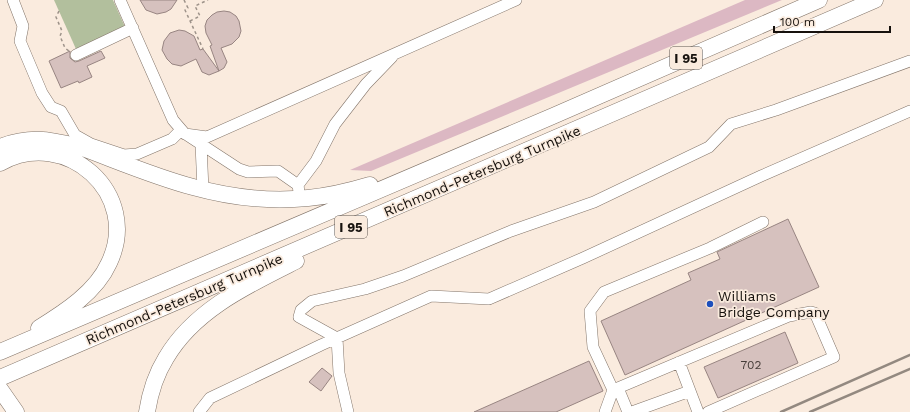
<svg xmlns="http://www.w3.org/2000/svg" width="910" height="412" font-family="'Work Sans',sans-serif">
<rect width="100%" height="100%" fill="#faebde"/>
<path fill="#dcb8c3" d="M745 0H782L371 171 350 170Z"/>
<path fill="#b2bf9d" d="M54 0H113L125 27 76 49Z"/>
<path fill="#d6c1be" stroke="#988582" d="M140 0H177L171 9 166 12 157 14 146 10Z
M224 11 230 12 236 16 239 21 241 31 239 37 232 44 221 48 227 62 224 68 219 71 210 46 212 45 206 33 205 26 207 20 212 15 217 12Z
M179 30 185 31 194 36 200 50 203 49 219 71 209 75 202 72 196 59 181 66 172 64 167 59 162 50 164 41 170 33Z
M70 51V58L75 62 79 61 101 51 105 58 87 66 92 77 79 83 78 81 61 88 49 61Z
M788 219 819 287 625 375 601 321 691 280 688 273 720 259 717 252Z
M785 332 798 363 718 398 704 367Z
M589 361 603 391 556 412H474Z
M322 368 332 376 321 391 309 382Z"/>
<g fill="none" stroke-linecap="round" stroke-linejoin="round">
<g stroke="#83756a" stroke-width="12">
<path id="minor" d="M13 0 23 26 20 41 42 93 51 107 61 111 75 135 91 144 124 155 137 154 172 139 181 130
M120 0 173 120 185 134 207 137 516 0
M76 55 133 28
M187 135 239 169 248 172 278 171 298 185 299 192
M201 144 203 190
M298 185 316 161 335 124 366 84 392 57
M618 388 628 412
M613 390 789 316 811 312 815 313 834 357 708 412
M690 391 698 412
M199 412 210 398 321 345 431 296 489 299 583 258 761 176 910 111
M348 412 339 373 337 338 299 317 301 310 312 301 365 289 403 276 511 231 594 202 709 147 731 124 776 110 910 61
M605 412 613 390 593 347 590 311 604 292 710 248 763 222
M632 412 690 391 679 362"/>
</g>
<g stroke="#83756a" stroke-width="17">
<path id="highway" d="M0 147C31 135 50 140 80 147 118 161 155 177 193 187 229 197 269 202 308 198 329 196 350 191 370 185
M0 163C66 126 142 194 109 263 96 292 65 312 39 328
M0 352 553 116 819 0
M0 378 875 0
M0 389 16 412
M147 412C150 393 156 374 166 358 194 310 248 285 296 261"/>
</g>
<path stroke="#9e938a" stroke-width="1.5" stroke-dasharray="3 3" stroke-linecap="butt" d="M184 0 188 8 185 10 203 49
M59 11 56 17 62 31 60 36 65 48 69 51
M190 21 200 16 195 6 208 0"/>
<use href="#minor" stroke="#fff" stroke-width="11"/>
<use href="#highway" stroke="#fff" stroke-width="16"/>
<path stroke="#938980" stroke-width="2.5" d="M781 412 910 355
M810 412 910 369"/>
</g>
<circle fill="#1d4fbc" stroke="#faebde" stroke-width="1.5" cx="710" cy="304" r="4"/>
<g text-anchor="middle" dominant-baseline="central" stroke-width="3.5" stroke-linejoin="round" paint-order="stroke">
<g font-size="12" fill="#463d39">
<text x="751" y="365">702</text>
</g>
<g fill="#faebde" stroke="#5a524c" stroke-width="1">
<rect x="670" y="47" width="32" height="22" rx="3"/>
<rect x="335" y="216" width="32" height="22" rx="3"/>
</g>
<g font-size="13" font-weight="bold" fill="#16110d">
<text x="686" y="58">I 95</text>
<text x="351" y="227">I 95</text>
</g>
<g font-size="14" fill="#16110d" stroke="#faebde">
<text transform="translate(482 171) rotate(-23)">Richmond-Petersburg Turnpike</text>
<text transform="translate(184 299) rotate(-23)">Richmond-Petersburg Turnpike</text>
</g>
<g font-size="14" fill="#16110d" stroke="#faebde" text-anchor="start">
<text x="718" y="296">Williams<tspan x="718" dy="16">Bridge Company</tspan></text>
</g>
</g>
<path d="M774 26v6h116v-6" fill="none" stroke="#16110d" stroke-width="2"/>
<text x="780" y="26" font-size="12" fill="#16110d" stroke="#faebde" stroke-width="3" paint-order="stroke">100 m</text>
</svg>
